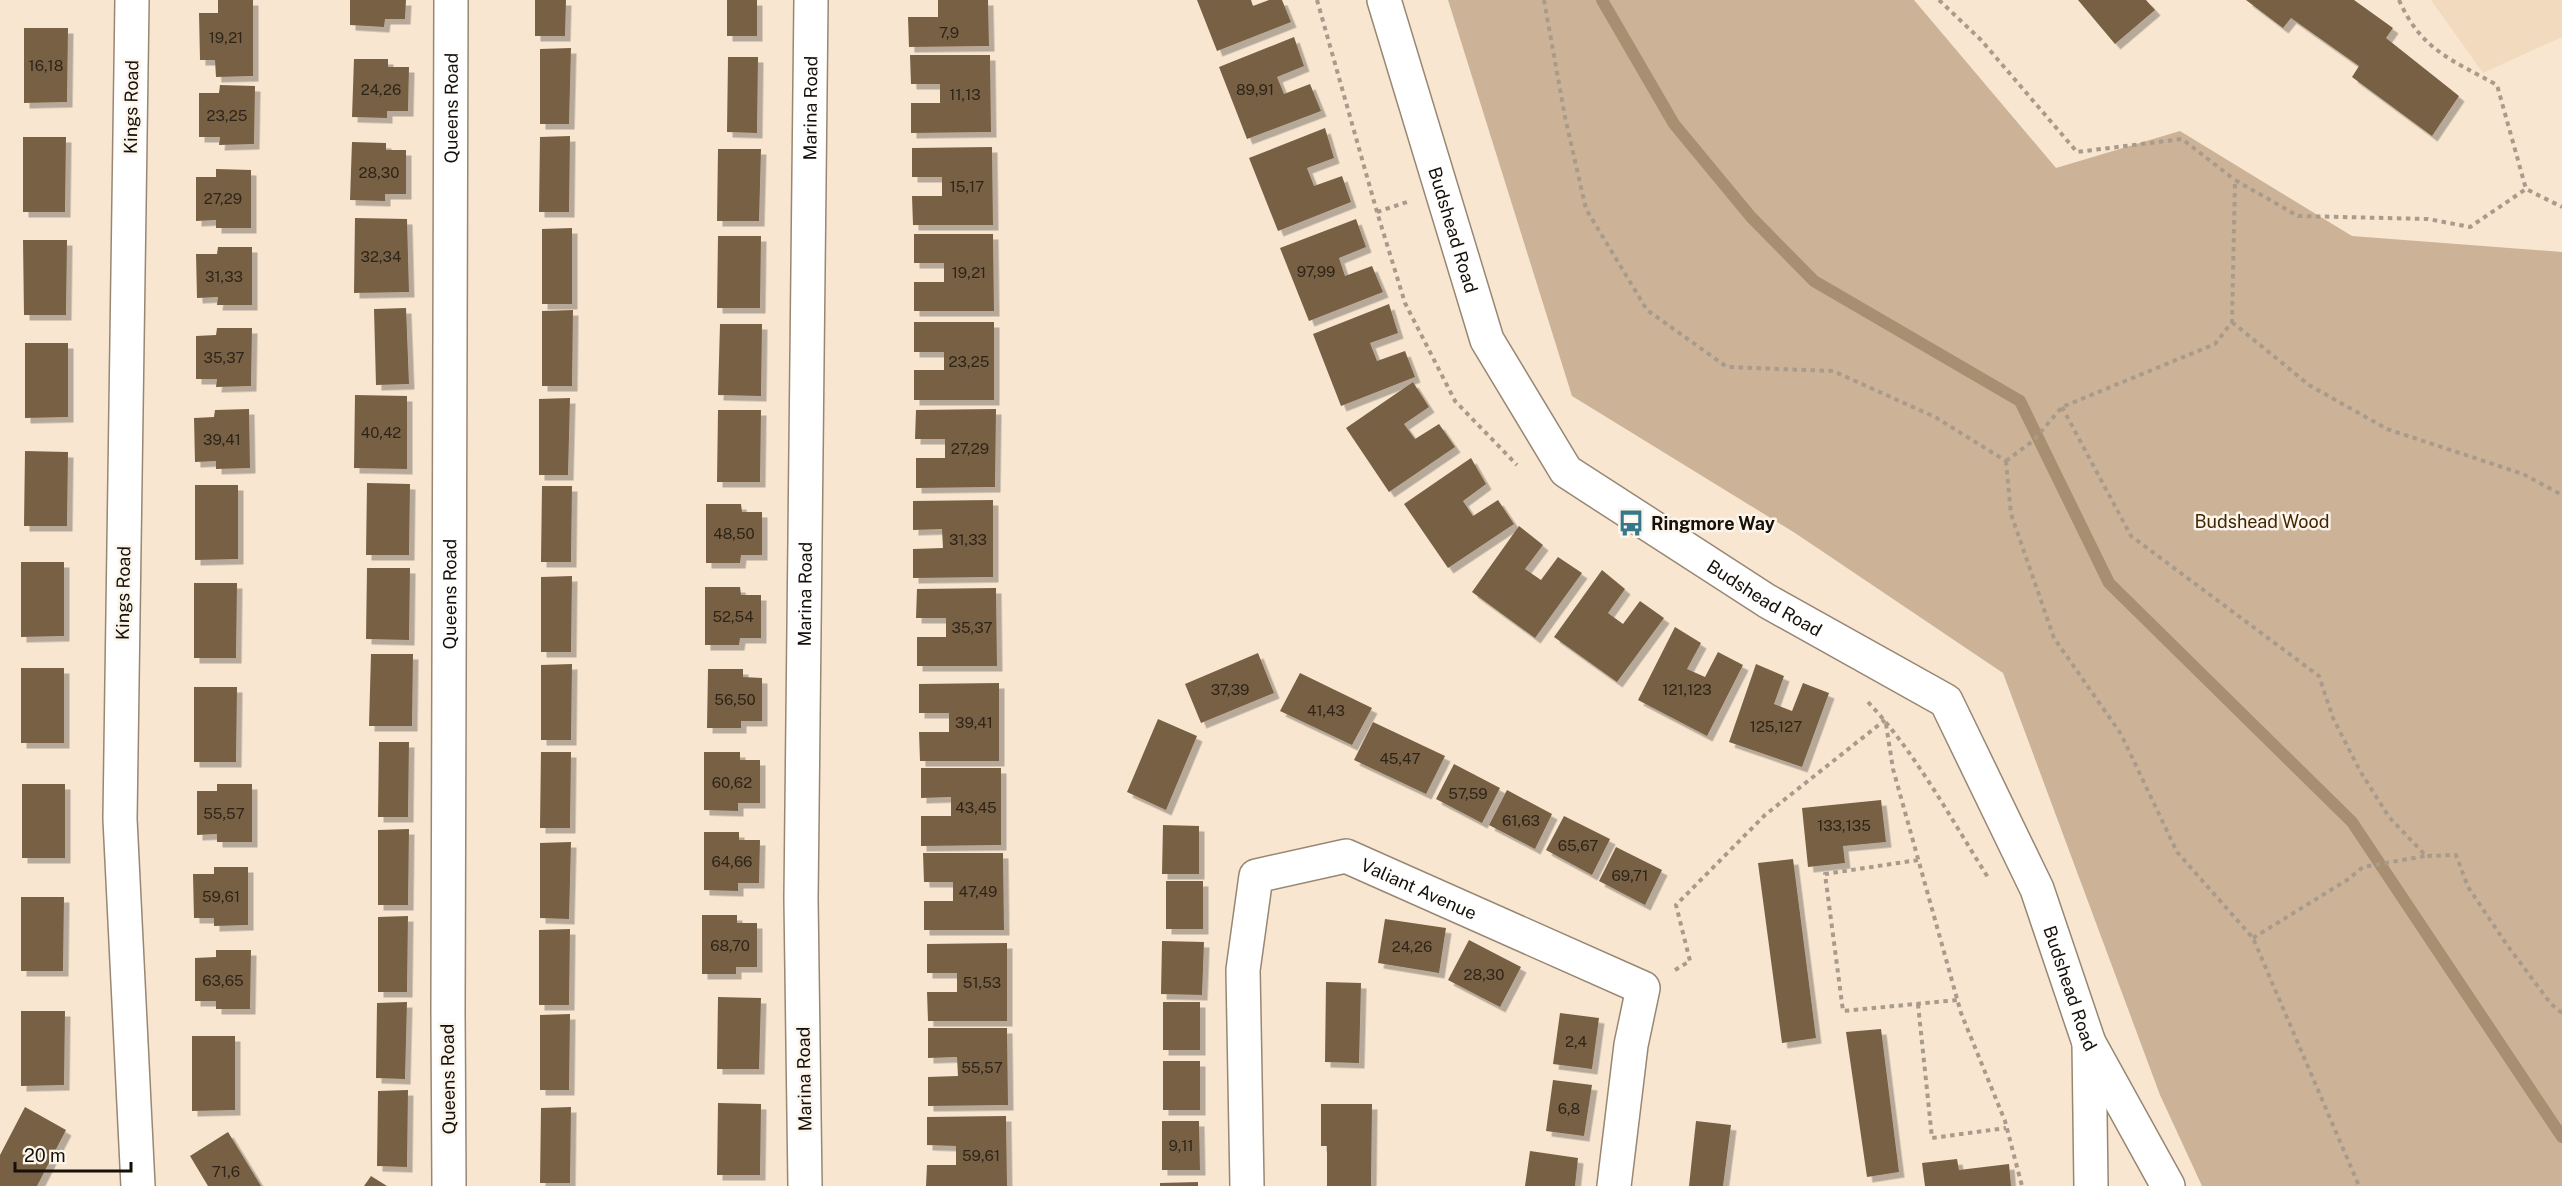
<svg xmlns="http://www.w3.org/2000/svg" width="2562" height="1186" font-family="'Public Sans',sans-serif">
<defs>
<filter id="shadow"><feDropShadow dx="5.5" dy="5.5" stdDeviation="0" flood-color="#0004"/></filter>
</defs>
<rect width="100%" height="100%" fill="#f8e6d0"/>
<path fill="#f2dabf" d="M2431 0H2562V37L2483 73Z"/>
<path fill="#ccb397" d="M1448 0H1914L2056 168 2180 131 2352 236 2562 252V1186H2202L2160 1095 2003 673 1795 533 1572 396Z"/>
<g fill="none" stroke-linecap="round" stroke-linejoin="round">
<path stroke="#a88f71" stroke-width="12" d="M1602 0 1674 124 1751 217 1814 281 2020 401 2109 583 2352 822 2562 1137"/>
</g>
<path fill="#786044" filter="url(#shadow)" d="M218 0H253V76L216 77 215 60H200L199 13H218Z
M350 0H406L405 19H385L384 27 350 25Z
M535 0H566L565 36H535Z
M727 0H757V36H727Z
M938 0H988L989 46 909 47 908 17H938Z
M1197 0H1251L1253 6 1269 0H1282L1291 22 1217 51Z
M2078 0H2146L2155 10 2115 44Z
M2246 0H2354L2393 28 2386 38 2459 96 2432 136 2352 77 2359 66 2291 18 2283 28Z
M24 28H68L67 102 24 103Z
M1294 37 1304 66 1277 77 1284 94 1310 84 1321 111 1247 139 1219 67Z
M571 48 569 124H540V49Z
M910 55H990L991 132 911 133V103H940V84H911Z
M728 57H758L757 133 727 132Z
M354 59H388V67H409L408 111H387V118L352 117Z
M220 85 255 86 254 144 219 145 220 137H199V93H219Z
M1325 128 1334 158 1307 168 1314 186 1342 176 1351 202 1278 231 1249 158Z
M570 136 569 212H539L540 137Z
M23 137H66L65 212H23Z
M352 142 386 143V150H406V194H385V201L350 200Z
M992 147 993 225H913L912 196H942V177H912V148Z
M718 149H761L759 221H717Z
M216 169 251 170V228H216V220L196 221V177H216Z
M355 218 407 219 409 292 354 293Z
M1356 219 1366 247 1339 258 1345 276 1372 266 1383 292 1309 321 1280 248Z
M572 228V304H542V229Z
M914 234H993L994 311H914V282H944V263H914Z
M718 236H761L760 308H717Z
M23 240H67L66 315H24Z
M218 247H252V305H217L218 297 197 298 196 254H217Z
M1389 304 1398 333 1370 343 1377 361 1405 351 1415 377 1341 406 1313 334Z
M406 308 409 384 376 385 374 309Z
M573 310 572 386H542V311Z
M914 322H994V400H914V370H944V352H914Z
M720 324H762L761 396 718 395Z
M217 328H252L251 386 216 387 217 379H196V336L216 335Z
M25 343H68V417L25 418Z
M1413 382 1429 407 1404 424 1415 439 1439 424 1455 447 1389 492 1346 428Z
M355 395 407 396V469L354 468Z
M570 398 568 475H539V399Z
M249 409 250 468 216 469V461L195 462 194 418 214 417 215 410Z
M996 409 995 487 916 488V458H945V439H915L916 410Z
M718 410H761L760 482H717Z
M25 451 68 452 67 526H24Z
M1471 458 1486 484 1463 501 1473 516 1498 500 1514 524 1448 568 1404 504Z
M367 483 410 484 409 555H366Z
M195 485H238V559L195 560Z
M542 486H572L571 562H541Z
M993 500V577L913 578V549L943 548 942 529 913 530V501Z
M706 504H741L742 512H762V555H741L740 563H706Z
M1519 526 1543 545 1525 569 1541 580 1558 557 1582 573 1535 638 1472 592Z
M21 562H64V636L21 637Z
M367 568H410L409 640 366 639Z
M1602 570 1625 589 1608 613 1623 624 1640 601 1664 618 1617 682 1554 637Z
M572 576 571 652H541V577Z
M194 583H237L236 658H194Z
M705 587H740L741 595H761V638H740L739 645H705Z
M996 588 997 666H917V637H946V618H916L917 589Z
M1675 627 1701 643 1687 669 1705 677 1718 652 1743 665 1707 736 1638 700Z
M1258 653 1274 693 1201 723 1185 684Z
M371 654H413L412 726H369Z
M572 664 571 740H541V665Z
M1756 664 1784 676 1774 704 1792 711 1803 683 1829 693 1802 767 1729 742Z
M21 668H64V743H21Z
M708 669H743V677L762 678V721H741V728H707Z
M1300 673 1372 708 1352 745 1280 711Z
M999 683V761H920L919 732H949V713H919V684Z
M194 687H237L236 762H194Z
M1158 719 1197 736 1166 810 1127 792Z
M1373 722 1445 756 1426 794 1354 760Z
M379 742H409L408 817H378Z
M541 752H571L570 828H540Z
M704 752H740V760H760V803H738V811L704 810Z
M1454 764 1500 788 1482 823 1436 799Z
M921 768H1001V845L921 846V816H951V797L921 798Z
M22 784H65V858H22Z
M217 784H252V842H217V834L197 835V791H217Z
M1507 790 1552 814 1535 849 1489 825Z
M1881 800 1886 842 1843 846 1845 863 1808 867 1802 808Z
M1564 816 1610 839 1592 875 1546 850Z
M1163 825 1199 826V874H1162Z
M409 829 408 905H378V830Z
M704 832H739V840H760L759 883H738V891L704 890Z
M571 842 569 919 540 918V843Z
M1616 847 1662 870 1645 905 1599 881Z
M923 853H1003L1004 930H924V901H953V882H924Z
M1793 859 1816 1038 1782 1043 1758 863Z
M214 867H248V925L214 926V918H194L193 874H214Z
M1166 881H1203V929H1166Z
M21 897H64L63 971H21Z
M702 915H737V923H757V967H736V974H702Z
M408 916 407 992H378V917Z
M1385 919 1446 928 1439 973 1378 963Z
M570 929 569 1005H539V930Z
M1469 940 1521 967 1500 1007 1448 980Z
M1162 941 1204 942 1202 995 1161 994Z
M1007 943V1021H928L927 992H957V973H927V944Z
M216 950H251L250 1009H216V1001H195V958L216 957Z
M1326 982 1361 983 1359 1063 1325 1062Z
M718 997 761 998 759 1069H717Z
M407 1002 405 1079 376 1078 377 1003Z
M1163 1002H1200V1050H1163Z
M21 1011H65L64 1085 21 1086Z
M1560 1013 1599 1018 1592 1069 1553 1064Z
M570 1014 569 1090H540V1015Z
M928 1028H1007L1008 1105 928 1106V1077L958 1076 957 1057 928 1058Z
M1881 1029 1899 1172 1867 1177 1846 1032Z
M192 1036H235V1110L192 1111Z
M1163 1061H1200V1110H1163Z
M1553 1080 1592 1085 1584 1136 1546 1131Z
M408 1090 407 1167 377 1166 378 1091Z
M718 1103 761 1104 760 1175H717Z
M1321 1104H1372L1371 1186H1327V1146H1321Z
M25 1107 66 1130 37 1186H0V1155Z
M571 1107 570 1183H540L541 1108Z
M1006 1116 1007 1186H926L927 1165H956V1146L927 1145V1117Z
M1162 1121H1199L1200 1170H1162Z
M1696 1121 1731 1125 1723 1186H1689Z
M228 1132 261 1186H208L190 1156Z
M1530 1151 1578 1158 1575 1186H1525Z
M1957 1159 1959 1170 2009 1164 2011 1186H1925L1922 1163Z
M371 1176 387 1186H364Z
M1198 1182V1186H1160V1183Z"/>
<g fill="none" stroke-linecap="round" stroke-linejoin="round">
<g stroke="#988773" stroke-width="36">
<g id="minor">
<path d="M132 0 120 819 138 1186"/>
<path d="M2089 1043 2091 1186"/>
<path id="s1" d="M449 1186 448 1011 451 0"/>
<path id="s2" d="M805 1186 801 899 811 0"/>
<path id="s3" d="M1247 1186 1243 970 1256 876 1346 856 1643 988 1631 1045 1614 1186"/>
</g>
</g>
<g stroke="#988773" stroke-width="36">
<g id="tertiary">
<path id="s4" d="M1384 0 1487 340 1566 471 1767 601 1946 701 2037 889 2089 1043 2168 1186"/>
</g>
</g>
<path stroke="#a99b8b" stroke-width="4" stroke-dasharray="4.5 4.5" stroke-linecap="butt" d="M1317 0 1377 212 1405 303 1455 401 1517 465
M1544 0 1565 117 1586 209 1647 310 1727 367 1833 371 1935 417 2006 461
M1939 0 1981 40 2077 152 2182 139 2235 180
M2399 0C2421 50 2452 60 2497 85L2526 189
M1377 212 1407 202
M2232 322 2309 385 2387 429 2523 474 2562 495
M2062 407 2131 536 2319 676 2333 718 2360 771 2389 817 2426 856 2456 855 2468 887 2507 945 2551 1004 2562 1013
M2006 461 2011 514 2054 638 2121 734 2177 852 2253 938 2359 1186
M2006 461 2034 440 2062 407 2215 344 2232 322 2235 180 2298 216 2428 219 2470 227 2526 189 2562 207
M1868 702C1916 753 1951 819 1989 879
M1886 724 1893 769 1961 1013 2005 1121 2022 1186
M1918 860 1825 874 1843 1011 1957 1000
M2253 938 2347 880 2363 867 2425 856
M1675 970 1690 961 1676 905 1765 815 1885 720
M1918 1004 1932 1138 2006 1128"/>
<use href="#minor" stroke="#fff" stroke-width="33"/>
<use href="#tertiary" stroke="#fff" stroke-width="33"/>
</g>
<defs>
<g id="bus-bare" transform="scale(2.07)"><path d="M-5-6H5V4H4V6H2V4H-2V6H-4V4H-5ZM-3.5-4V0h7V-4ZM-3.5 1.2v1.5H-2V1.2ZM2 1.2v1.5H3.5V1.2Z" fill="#37778b" stroke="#fcf5ec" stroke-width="2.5" paint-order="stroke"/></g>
</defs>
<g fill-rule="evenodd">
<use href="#bus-bare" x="1631" y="523"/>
</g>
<g text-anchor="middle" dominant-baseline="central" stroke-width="5" stroke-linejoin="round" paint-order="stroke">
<g font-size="15" fill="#2e2418">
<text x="949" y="32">7,9</text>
<text x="226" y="37">19,21</text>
<text x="46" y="65">16,18</text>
<text x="381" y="89">24,26</text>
<text x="1255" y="89">89,91</text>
<text x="965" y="94">11,13</text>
<text x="227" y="115">23,25</text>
<text x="379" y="172">28,30</text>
<text x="967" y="186">15,17</text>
<text x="223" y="198">27,29</text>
<text x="381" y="256">32,34</text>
<text x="1316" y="271">97,99</text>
<text x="969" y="272">19,21</text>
<text x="224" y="276">31,33</text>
<text x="224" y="357">35,37</text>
<text x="969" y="361">23,25</text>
<text x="381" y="432">40,42</text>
<text x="222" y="439">39,41</text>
<text x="970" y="448">27,29</text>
<text x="734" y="533">48,50</text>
<text x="968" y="539">31,33</text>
<text x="733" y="616">52,54</text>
<text x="972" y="627">35,37</text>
<text x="1230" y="689">37,39</text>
<text x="1687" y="689">121,123</text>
<text x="735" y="699">56,50</text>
<text x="1326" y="710">41,43</text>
<text x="974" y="722">39,41</text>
<text x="1776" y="726">125,127</text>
<text x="1400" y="758">45,47</text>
<text x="732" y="782">60,62</text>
<text x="1468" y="793">57,59</text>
<text x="976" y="807">43,45</text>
<text x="224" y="813">55,57</text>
<text x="1521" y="820">61,63</text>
<text x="1844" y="825">133,135</text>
<text x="1578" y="845">65,67</text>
<text x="732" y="861">64,66</text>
<text x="1630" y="875">69,71</text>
<text x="978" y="891">47,49</text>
<text x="221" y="896">59,61</text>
<text x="730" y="945">68,70</text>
<text x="1412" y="946">24,26</text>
<text x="1484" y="974">28,30</text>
<text x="223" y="980">63,65</text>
<text x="982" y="982">51,53</text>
<text x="1576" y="1041">2,4</text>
<text x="982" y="1067">55,57</text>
<text x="1569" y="1108">6,8</text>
<text x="1181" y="1145">9,11</text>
<text x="981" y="1155">59,61</text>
<text x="226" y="1171">71,6</text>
</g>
<g font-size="18" fill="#161009" stroke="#fcf5ec">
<text transform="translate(131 107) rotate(-89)">Kings Road</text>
<text stroke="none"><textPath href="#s1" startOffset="1078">Queens Road</textPath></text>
<text stroke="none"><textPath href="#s2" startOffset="1078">Marina Road</textPath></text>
<text stroke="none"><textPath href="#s4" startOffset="240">Budshead Road</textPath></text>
<text transform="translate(123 593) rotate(-89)">Kings Road</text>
<text stroke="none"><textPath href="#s1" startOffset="592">Queens Road</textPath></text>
<text stroke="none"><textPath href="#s2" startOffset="592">Marina Road</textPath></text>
<text stroke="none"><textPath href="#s4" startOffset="744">Budshead Road</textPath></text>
<text stroke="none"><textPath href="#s3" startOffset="483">Valiant Avenue</textPath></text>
<text stroke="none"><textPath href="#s4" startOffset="1266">Budshead Road</textPath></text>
<text transform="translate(448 1079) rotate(-91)">Queens Road</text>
<text transform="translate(804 1079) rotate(-91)">Marina Road</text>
</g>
<g font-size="18" fill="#402500" stroke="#fcf5ec">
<text x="2262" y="521">Budshead Wood</text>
</g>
<g font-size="18" font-weight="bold" fill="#161009" stroke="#fcf5ec" text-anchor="start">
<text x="1651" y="523">Ringmore Way</text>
</g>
</g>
<path d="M15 1162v9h116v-9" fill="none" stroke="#161009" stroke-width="3"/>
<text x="24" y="1162" font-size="18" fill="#161009" stroke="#fcf5ec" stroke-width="4.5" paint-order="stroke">20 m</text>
</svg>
